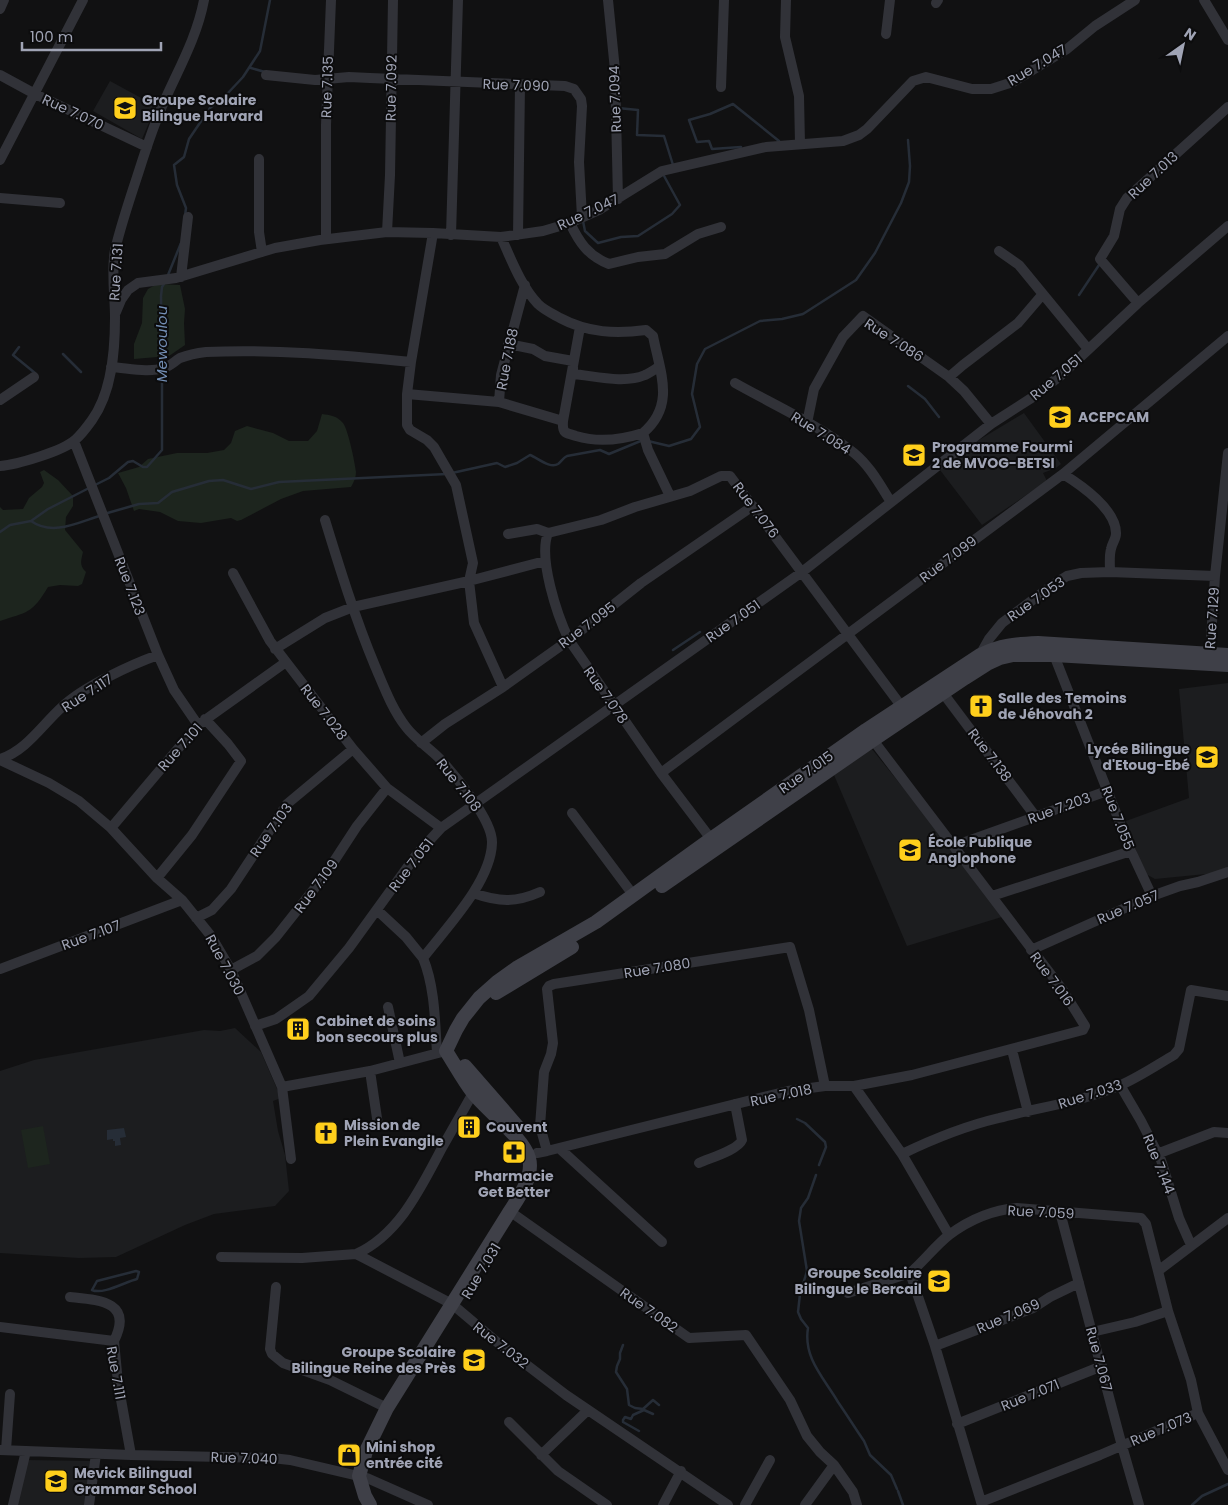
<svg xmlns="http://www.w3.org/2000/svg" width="1228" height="1505" font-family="Poppins,sans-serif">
<rect width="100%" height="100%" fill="#111112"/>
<path fill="#1c1d1f" d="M110 81 156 106 142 139 93 111Z
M1024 413 1061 464 1056 468 1043 473 1047 481 982 525 940 470 974 443Z
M1228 683V868L1216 873 1155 879 1144 873 1126 821 1189 798 1179 689Z
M871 748 948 843 1005 916 907 946 834 775Z
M235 1028 261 1052 281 1098 273 1101 278 1131 285 1155 289 1191 275 1206 214 1214 185 1225 116 1257 79 1258 0 1253V1071L34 1060 204 1030 220 1031Z
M26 1460 92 1461 85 1505H15Z"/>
<path fill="#1d251e" d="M157 284 180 285 185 309 184 323 185 345 169 356 134 359V344L142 323 143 298 148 289Z
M322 414C330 415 337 416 343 423 348 429 355 463 356 472 356 477 354 482 351 487L303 491 281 499 241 520 237 521 231 518 201 523 178 521 160 512 139 509 134 511 126 488 118 473 139 467 148 459 177 453H207L224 450 231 443 235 431 247 426 273 433 289 441H308L317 431Z
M44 470 58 480 73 496V506L66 517 65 530 83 552C81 561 79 565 86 572L82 584 78 586 60 585 48 587C32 614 27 612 0 621V507L3 510 23 509 29 498 42 487 44 483 40 472Z
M43 1126 50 1164 28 1168 21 1130Z"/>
<path fill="#262d37" d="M124 1128 126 1137 120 1138 121 1145 115 1146V1141H113V1139L107 1140V1130Z"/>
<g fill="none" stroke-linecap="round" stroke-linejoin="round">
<path stroke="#262d37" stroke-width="2.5" d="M251 68 265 72
M618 108 638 110 637 135 664 136 673 165
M741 147 712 149 709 141 697 142 689 120 710 114 733 104 779 141
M185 216 186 208 177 185 174 165 184 157 189 139 210 108 228 93 243 77 260 51 270 0
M583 221 585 231 598 243 621 237 638 236 672 214 680 205 663 174
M168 275 181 243
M1079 295 1099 265
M19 347 13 355 35 373
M63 354 81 372
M162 366 161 296 162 287 165 282
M908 386 925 399 939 417
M648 441 669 446 691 439 700 427 692 394 697 364 705 349 760 321 782 319 803 314 856 280 875 253 901 203 909 182 910 166 908 140
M452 473 497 463 505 467 517 463 530 455C538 458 550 469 558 464 561 462 563 458 567 456L600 450 609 454 643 440
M93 486 109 478 128 462 133 461 143 467H147L162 450V371
M104 514 139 504 158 503 172 492 209 481 223 480 251 489 279 482 447 474
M31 521 48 509 89 488
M0 532 10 525 31 521C52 536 77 523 99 516
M673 650 700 632
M797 1119 805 1123 825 1142 826 1147 819 1165
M816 1175 808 1198 801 1208 799 1221 807 1271 800 1294 798 1312 801 1319 808 1328C803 1358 824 1378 838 1402 847 1415 855 1428 864 1441L870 1455 891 1475 897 1489
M136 1271 139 1272 137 1279C125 1282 103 1295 92 1290L97 1281Z
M623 1345 620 1353V1359L617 1366 616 1372 627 1389 629 1405 635 1408 643 1409 653 1400 659 1405
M639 1431 623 1422V1420L625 1417 631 1419 633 1415 644 1410 653 1414
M898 1491 903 1505
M1192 1505 1202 1496 1228 1484"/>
<path stroke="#313238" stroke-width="10" d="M608 0 615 70 618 199
M786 0 785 37 799 96 800 144
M1204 0 1228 40
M936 3 938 0
M0 9 4 0
M886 34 890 0
M0 75 35 94 147 147
M266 75 315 80 349 77 370 78 565 86 574 89 581 99 582 106 579 162 582 217
M721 87 724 0
M259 159V232L262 252
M0 160 83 0
M0 198 60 203
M570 223C579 242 588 256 609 264L638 257 665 254 698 234 721 227
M387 232 390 175 393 0
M451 235 458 0
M518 235 520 85
M501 237C511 259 521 286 538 304 544 310 553 314 560 318 588 333 616 334 646 330L653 336C660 372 676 405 643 433L648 450 670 496
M326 239V125L331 0
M999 251 1019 265 1088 349
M181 277 188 217
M1138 303 1100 259 1114 236 1120 209 1127 198 1228 107
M116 312 121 300 128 290 138 283 176 278 275 248 320 240 387 232 433 233
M580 327 563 421C563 425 562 429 565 432 568 434 573 435 576 436 599 443 621 440 643 433
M508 344 533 349 545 356 573 361V374C595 376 624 384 645 375 650 373 655 369 659 367
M111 367C128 368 148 373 164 368 170 366 175 361 180 358 188 355 198 353 206 352 275 349 342 355 411 362
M949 377 963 365 1018 323 1042 295
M735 383C772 404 821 426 854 453 870 466 880 485 891 502
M407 394 499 402 501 375 525 285
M0 400 34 377
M499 402 563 421
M807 423 814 389 843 337 863 316 949 377 964 391 991 424
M74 441 158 655 174 690 198 725
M0 466C16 465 63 451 75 440 81 435 87 427 92 420 112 392 115 351 115 318 115 295 111 272 115 250 121 225 129 201 137 177 145 152 153 126 164 102 179 68 197 37 204 0
M1063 474C1081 485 1117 510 1116 534 1116 539 1112 543 1111 549 1109 556 1110 564 1110 572
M325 520C340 569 355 618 375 666 384 687 392 709 406 727 415 739 428 747 439 758 454 774 493 820 492 843 491 882 446 928 423 958 435 987 435 1022 437 1053
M548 533C538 558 557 615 569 640L661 773 711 839
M508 534 537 529 548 533 601 520 635 507 690 491 721 476H730L902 707
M233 573 270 641 353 749 387 788 441 828
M275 649 325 618 353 607 469 581 545 561
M980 655 989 639 1002 623 1054 584 1067 576 1081 573 1110 572 1215 576
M1054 655 1131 851 1152 896
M1208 660 1210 654 1215 576 1228 453
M503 687 474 623 469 581 473 563 456 485 434 447 427 440 410 430 407 425V394L411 362 433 233 501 237 543 231 570 223 599 210 662 171 766 147 843 141 859 135 867 129 913 81 926 77 972 89H991L1013 82 1067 49 1095 26 1135 0
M943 693 1036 817
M421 743 445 724 503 687 569 640 641 583 753 506
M0 759C26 751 42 725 62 707 83 687 130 665 158 655
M0 760 49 783 79 801 111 828 157 878 182 900 211 936 231 970 282 1087 291 1159
M661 773 1063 474 1228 336
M572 813 634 896
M111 828 198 725 286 662
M954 846 1107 791
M157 878 192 835 241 761 228 744 205 719
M473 893C499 902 515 903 540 892
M992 896 1131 851
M377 910 406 937 423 958
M196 918 212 910 231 889 287 804 353 749
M1031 950 1152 896 1180 886 1198 882 1228 872
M0 969 182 900
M231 970 257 956 276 937 325 875 357 826 387 788
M388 1007 400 1063
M255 1026 276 1019 309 996 349 948 417 854 441 828 802 572 991 424 1033 397 1060 376 1138 303 1228 226
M1012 1050 1028 1112
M370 1071 378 1125
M1120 1085 1141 1121 1161 1160 1179 1218 1191 1245
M854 1086 912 1075 1083 1030 1085 1026 1062 989 873 740
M282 1087 370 1071 442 1052
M559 1148 662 1242
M547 1151 540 1126 544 1072 551 1054 553 1043 547 989 549 986 554 984 790 947 809 1010 825 1086
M537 1153 547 1151 788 1091 825 1086H854L902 1154 949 1235
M902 1154C933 1139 965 1126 999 1118 1040 1107 1082 1102 1121 1085 1139 1077 1157 1065 1174 1055L1179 1049 1191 990 1228 996
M1157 1154 1214 1132 1228 1133
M699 1163C710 1158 738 1150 742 1140L735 1104
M1060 1212 1122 1446 1139 1505
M515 1215 689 1338 746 1335 790 1400 807 1436 820 1452 834 1465 805 1505
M356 1254C400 1234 421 1187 443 1146 453 1128 463 1111 473 1093
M221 1257 302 1258 356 1254 362 1257 452 1304 497 1342 566 1395 728 1505
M1158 1271 1168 1311
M276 1287 270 1349 272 1354 283 1363 330 1380 387 1408
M848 1293 910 1273
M70 1297C98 1300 134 1301 114 1341
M0 1327 114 1341 118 1383 131 1455
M935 1346 1033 1308 1050 1297 1079 1283
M1198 1413 1228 1470
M509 1422 558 1471 607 1505
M957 1424 1102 1366
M0 1450 131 1455 272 1458 290 1460 367 1478 428 1505
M6 1450 10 1394
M541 1455 588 1410
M834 1465 853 1492 857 1505
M981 1502 1100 1455 1198 1413 1191 1380 1168 1311 1135 1322 1092 1332
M13 1505 26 1451
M89 1505 96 1454
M663 1505 681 1471
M745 1505 770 1460
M982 1505 935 1346 910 1273C924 1261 935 1246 949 1235 969 1220 992 1210 1017 1208L1141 1218 1146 1224 1158 1271 1228 1218"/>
<path stroke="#3f4048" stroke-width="14" d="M662 886 873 740 965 678 987 664 1000 658 1013 655H1054L1228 665
M496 993 572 947
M465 1066 518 1127
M370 1505 365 1496 359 1476 366 1451 387 1408 510 1211C519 1197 534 1176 529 1158 523 1137 487 1111 473 1093 463 1080 455 1065 446 1051L456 1030 463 1018 479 998 497 982 518 967 596 922 711 839 866 730 980 655C1001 645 1015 644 1038 643L1228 655"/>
</g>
<defs>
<g id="school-square" transform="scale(1.25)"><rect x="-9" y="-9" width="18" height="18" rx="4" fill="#ffcf1c" stroke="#0c0c0d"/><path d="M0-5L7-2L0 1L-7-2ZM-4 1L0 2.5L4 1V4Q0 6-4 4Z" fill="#111"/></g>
<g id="church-square" transform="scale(1.25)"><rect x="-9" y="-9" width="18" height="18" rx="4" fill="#ffcf1c" stroke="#0c0c0d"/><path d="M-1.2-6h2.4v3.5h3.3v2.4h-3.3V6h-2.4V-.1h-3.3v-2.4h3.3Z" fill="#111"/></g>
<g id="building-square" transform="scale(1.25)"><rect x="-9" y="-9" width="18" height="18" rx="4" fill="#ffcf1c" stroke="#0c0c0d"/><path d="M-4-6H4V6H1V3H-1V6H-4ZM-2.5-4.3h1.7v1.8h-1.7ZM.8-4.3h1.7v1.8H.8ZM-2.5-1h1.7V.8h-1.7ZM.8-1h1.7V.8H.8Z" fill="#111"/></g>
<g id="pharmacy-square" transform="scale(1.25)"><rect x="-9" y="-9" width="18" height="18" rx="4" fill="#ffcf1c" stroke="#0c0c0d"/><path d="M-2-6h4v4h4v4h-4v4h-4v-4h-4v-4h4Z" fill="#111"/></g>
<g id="shop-square" transform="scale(1.25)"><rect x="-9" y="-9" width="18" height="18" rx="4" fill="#ffcf1c" stroke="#0c0c0d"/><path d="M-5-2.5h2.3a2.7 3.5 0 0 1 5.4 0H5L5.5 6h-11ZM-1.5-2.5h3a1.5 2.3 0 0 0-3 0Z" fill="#111"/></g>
</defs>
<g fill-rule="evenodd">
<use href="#school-square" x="125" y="108"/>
<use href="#school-square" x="1060" y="417"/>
<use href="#school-square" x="914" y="455"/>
<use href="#church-square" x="981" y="706"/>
<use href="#school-square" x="1207" y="757"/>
<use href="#school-square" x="910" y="850"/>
<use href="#building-square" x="298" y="1029"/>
<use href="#building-square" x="469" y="1127"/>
<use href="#church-square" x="326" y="1133"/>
<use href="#pharmacy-square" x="514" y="1152"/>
<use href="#school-square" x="939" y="1281"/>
<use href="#school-square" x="474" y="1360"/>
<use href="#shop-square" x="349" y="1455"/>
<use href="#school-square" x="56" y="1481"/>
</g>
<g text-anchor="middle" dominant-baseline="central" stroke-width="4" stroke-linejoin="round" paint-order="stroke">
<g font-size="14" fill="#a0a4b5" stroke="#0c0c0d">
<text transform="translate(1037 65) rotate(-31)">Rue 7.047</text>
<text transform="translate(516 85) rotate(2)">Rue 7.090</text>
<text transform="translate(327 87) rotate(-88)">Rue 7.135</text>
<text transform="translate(391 88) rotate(-89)">Rue 7.092</text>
<text transform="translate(615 99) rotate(-92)">Rue 7.094</text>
<text transform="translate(73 112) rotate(25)">Rue 7.070</text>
<text transform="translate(1153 175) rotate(-43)">Rue 7.013</text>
<text transform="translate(588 212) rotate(-25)">Rue 7.047</text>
<text transform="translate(116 272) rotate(-86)">Rue 7.131</text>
<text transform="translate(894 340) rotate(33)">Rue 7.086</text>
<text transform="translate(507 359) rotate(-79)">Rue 7.188</text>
<text transform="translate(1056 377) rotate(-40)">Rue 7.051</text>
<text transform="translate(821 433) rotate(32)">Rue 7.084</text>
<text transform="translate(756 510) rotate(53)">Rue 7.076</text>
<text transform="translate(948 559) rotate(-37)">Rue 7.099</text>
<text transform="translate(130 586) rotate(69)">Rue 7.123</text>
<text transform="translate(1036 599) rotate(-35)">Rue 7.053</text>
<text transform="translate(1212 618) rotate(-86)">Rue 7.129</text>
<text transform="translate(733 621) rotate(-35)">Rue 7.051</text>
<text transform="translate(587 625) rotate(-37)">Rue 7.095</text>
<text transform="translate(87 693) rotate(-33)">Rue 7.117</text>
<text transform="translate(606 695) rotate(55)">Rue 7.078</text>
<text transform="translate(324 712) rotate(52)">Rue 7.028</text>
<text transform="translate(180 747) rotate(-48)">Rue 7.101</text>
<text transform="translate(990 755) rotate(53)">Rue 7.138</text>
<text transform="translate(806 772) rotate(-35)">Rue 7.015</text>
<text transform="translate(459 785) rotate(52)">Rue 7.108</text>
<text transform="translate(1059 808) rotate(-20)">Rue 7.203</text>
<text transform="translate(1118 818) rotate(69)">Rue 7.055</text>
<text transform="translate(271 830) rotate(-55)">Rue 7.103</text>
<text transform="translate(411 865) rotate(-52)">Rue 7.051</text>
<text transform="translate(316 886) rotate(-53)">Rue 7.109</text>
<text transform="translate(1128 907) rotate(-23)">Rue 7.057</text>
<text transform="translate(91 935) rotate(-20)">Rue 7.107</text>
<text transform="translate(225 965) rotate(62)">Rue 7.030</text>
<text transform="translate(657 968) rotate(-9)">Rue 7.080</text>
<text transform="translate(1052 979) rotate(54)">Rue 7.016</text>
<text transform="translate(1090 1094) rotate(-18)">Rue 7.033</text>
<text transform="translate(781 1095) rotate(-12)">Rue 7.018</text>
<text transform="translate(1159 1164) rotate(68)">Rue 7.144</text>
<text transform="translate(1041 1212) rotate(3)">Rue 7.059</text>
<text transform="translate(481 1271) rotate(-59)">Rue 7.031</text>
<text transform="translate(649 1310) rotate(35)">Rue 7.082</text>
<text transform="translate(1008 1316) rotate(-23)">Rue 7.069</text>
<text transform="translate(501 1345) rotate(38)">Rue 7.032</text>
<text transform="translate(1099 1359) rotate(75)">Rue 7.067</text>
<text transform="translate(116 1373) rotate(80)">Rue 7.111</text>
<text transform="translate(1030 1395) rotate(-22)">Rue 7.071</text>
<text transform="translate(1161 1429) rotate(-23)">Rue 7.073</text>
<text transform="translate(244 1458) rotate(2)">Rue 7.040</text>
</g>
<g font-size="14" font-weight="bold" fill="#a0a4b5" stroke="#0c0c0d" text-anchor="start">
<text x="142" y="100">Groupe Scolaire<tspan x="142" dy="16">Bilingue Harvard</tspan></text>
<text x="1078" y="417">ACEPCAM</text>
<text x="932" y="447">Programme Fourmi<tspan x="932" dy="16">2 de MVOG-BETSI</tspan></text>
<text x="998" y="698">Salle des Temoins<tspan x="998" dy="16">de Jéhovah 2</tspan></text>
<text x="1190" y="749" text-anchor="end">Lycée Bilingue<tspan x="1190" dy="16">d'Etoug-Ebé</tspan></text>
<text x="928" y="842">École Publique<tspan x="928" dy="16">Anglophone</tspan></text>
<text x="316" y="1021">Cabinet de soins<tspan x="316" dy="16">bon secours plus</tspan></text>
<text x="344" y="1125">Mission de<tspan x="344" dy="16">Plein Evangile</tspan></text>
<text x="486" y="1127">Couvent</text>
<text x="514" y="1176" text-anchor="middle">Pharmacie<tspan x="514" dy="16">Get Better</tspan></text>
<text x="922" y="1273" text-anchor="end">Groupe Scolaire<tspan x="922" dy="16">Bilingue le Bercail</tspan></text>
<text x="456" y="1352" text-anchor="end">Groupe Scolaire<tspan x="456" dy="16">Bilingue Reine des Près</tspan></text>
<text x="366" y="1447">Mini shop<tspan x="366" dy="16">entrée cité</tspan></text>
<text x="74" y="1473">Mevick Bilingual<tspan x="74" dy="16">Grammar School</tspan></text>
</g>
<g font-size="15" font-style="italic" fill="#738eb4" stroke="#0c0c0d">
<text transform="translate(161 344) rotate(-90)">Mewoulou</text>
</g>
</g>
<g transform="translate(1183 45) rotate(33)" stroke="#0c0c0d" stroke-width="4" paint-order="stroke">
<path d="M0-4L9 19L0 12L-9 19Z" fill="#a0a4b5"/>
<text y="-8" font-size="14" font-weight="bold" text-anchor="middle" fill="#a0a4b5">N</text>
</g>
<path d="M22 42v8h139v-8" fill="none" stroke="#a0a4b5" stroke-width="2.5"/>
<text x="30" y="42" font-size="15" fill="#a0a4b5" stroke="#0c0c0d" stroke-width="4" paint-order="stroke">100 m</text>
</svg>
